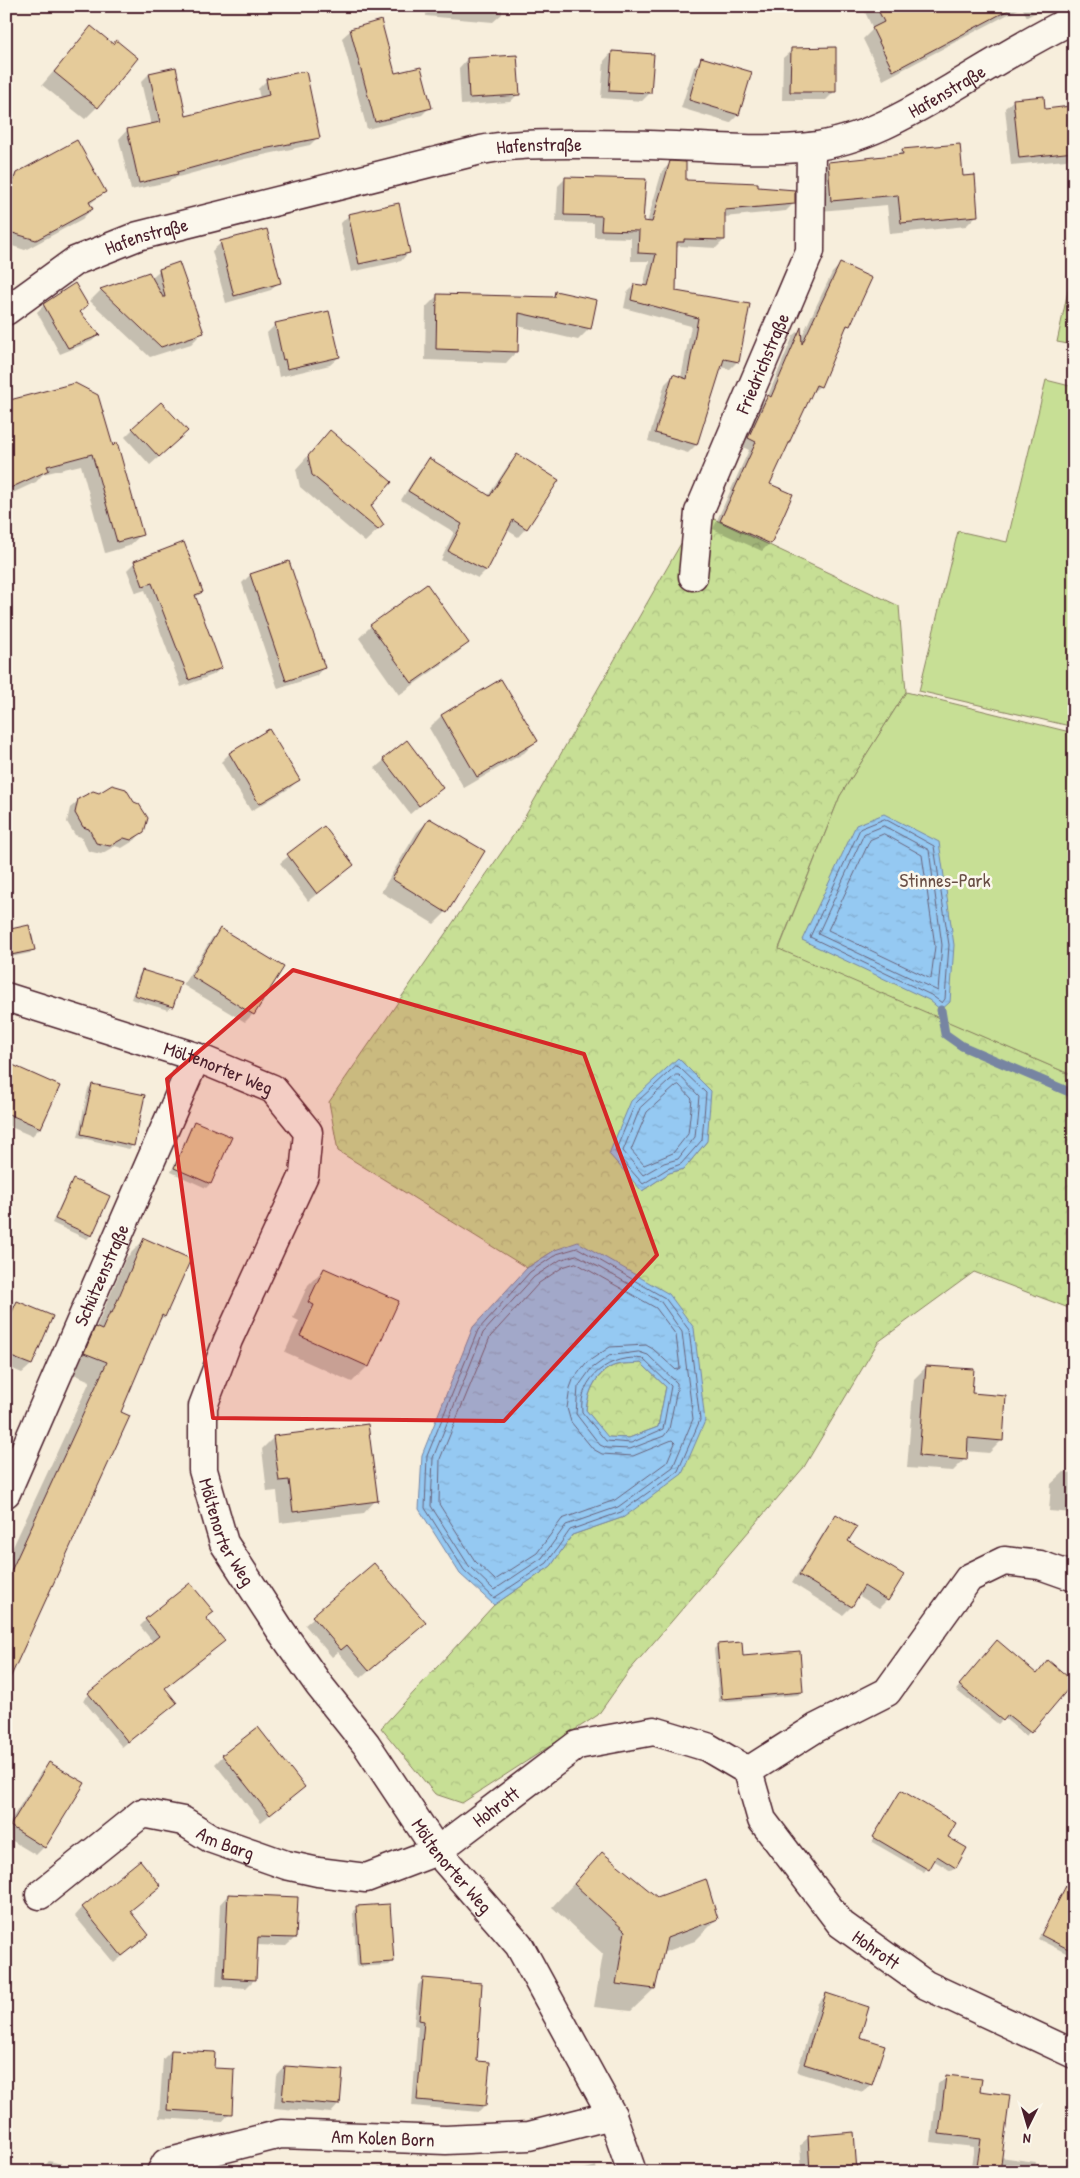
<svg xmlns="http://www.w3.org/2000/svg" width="1080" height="2178" font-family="'Patrick Hand',sans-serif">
<defs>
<pattern id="forest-crowns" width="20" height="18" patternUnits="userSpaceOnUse" patternTransform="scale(1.25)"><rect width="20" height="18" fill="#c7df95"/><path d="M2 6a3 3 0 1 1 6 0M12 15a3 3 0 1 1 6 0" fill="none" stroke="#acbf81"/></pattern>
<pattern id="water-ripples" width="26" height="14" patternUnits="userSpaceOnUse" patternTransform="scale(1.25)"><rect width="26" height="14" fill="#95c9f2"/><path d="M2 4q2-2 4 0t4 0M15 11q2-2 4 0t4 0" fill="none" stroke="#82acd0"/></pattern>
</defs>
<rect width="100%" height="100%" fill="#f7eedc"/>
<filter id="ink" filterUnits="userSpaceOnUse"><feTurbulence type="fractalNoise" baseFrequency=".02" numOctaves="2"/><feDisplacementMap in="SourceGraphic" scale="10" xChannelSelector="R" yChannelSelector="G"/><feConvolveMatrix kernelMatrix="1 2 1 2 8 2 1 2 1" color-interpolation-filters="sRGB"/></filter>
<g filter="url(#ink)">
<path fill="url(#forest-crowns)" stroke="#887f60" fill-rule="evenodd" d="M699 512 899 606 906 692 840 796 779 948 1074 1076V1310L974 1272 878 1342 804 1467 629 1671 598 1715 462 1803 435 1794 381 1728 494 1605 551 1566 572 1535 624 1517 705 1421 555 1250 527 1268 338 1151 329 1102 519 827ZM707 1141 684 1169 669 1173 642 1191Z
M641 1363 666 1387 658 1427 629 1438 607 1437 586 1410C588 1392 596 1372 616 1365 623 1363 633 1364 641 1363Z"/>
<path fill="#c7df95" stroke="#887f60" d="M1074 263V345L1057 342Z
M1046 380 1074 387V727L919 691 958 531 1007 542Z
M906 692 1074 733V1076L779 949 840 796Z"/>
<path fill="url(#water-ripples)" stroke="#7785a2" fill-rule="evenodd" d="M884 814 939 842 954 945 950 1002 941 1010 929 1000 802 940 856 825Z
M678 1058 711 1091 707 1141 684 1169 669 1173 642 1191 609 1154 631 1101Z
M578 1242 669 1294 694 1328 705 1421 682 1474 624 1517 572 1535 551 1566 494 1605 460 1574 419 1509 422 1455 473 1327 527 1268 555 1250ZM641 1363 666 1387 658 1427 629 1438 608 1437 586 1410C588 1392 596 1371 616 1365 623 1363 633 1364 641 1363Z"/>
<path fill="#0003" d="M427 6H502V14L493 22 426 16Z
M628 6H647L645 9Z
M871 6H1048L1027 17 1022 7 883 80 863 39 873 29 865 12Z
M91 28 97 107 85 119 42 85Z
M351 30 394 75 430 107 422 115 367 129 342 38Z
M792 50 834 92 826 100H782L783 58Z
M612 52 650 93 642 101 601 98 604 61Z
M702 58 738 115 730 123 681 108 694 67Z
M467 59 518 94 510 102 461 105 459 68Z
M149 74 185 118 260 99 258 89 266 81 318 137 310 145 244 159 171 179 168 182 131 190 119 139 127 130 151 125 141 82Z
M1014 100 1044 110 1070 108 1074 152 1066 160 1011 165 1005 108Z
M77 141 104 192 89 205 92 209 82 219 25 250 6 244V175L12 177Z
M903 150 961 178 977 215 966 226 890 234 887 205 820 211 817 174 828 163 897 156Z
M671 163 684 181 757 188 794 203 786 211 724 217V240L716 248 679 246 676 249 675 292 738 361 730 369 720 367 696 445 688 453 648 441 665 384 673 376 681 378 691 326 624 308 627 293 635 285 643 287 649 261H631V238L594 237V223L556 222 558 186 566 178 641 222 647 223 662 171Z
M349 215 409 252 401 261 351 272 340 224Z
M221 243 279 282 271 290 226 303 212 251Z
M840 265 849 325 844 330 820 386 810 394 768 484 770 543 762 551 713 529 749 450 741 446 760 405 767 398 793 336 800 330V340L832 273Z
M160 270 202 333 191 344 150 357 90 301 101 290 151 278Z
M556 292 589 329 578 340 518 326 517 351 506 363 425 360 426 307 438 295 550 299Z
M44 305 98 335 92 341 60 354 37 312Z
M276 324 339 357 330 365 279 377 277 367H275L267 333Z
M75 384 141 535 129 546 105 553 81 465 43 474 36 482 6 496V403Z
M133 429 178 440 150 465 125 437Z
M330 431 370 506 383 525 365 542 300 487 296 469Z
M517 456 526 528 518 537 507 530 486 570 478 578 441 560 454 532 401 500 421 468 429 460 488 496 509 464Z
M135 562 202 592 195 598 221 668 213 675 181 687 145 590 136 593 127 570Z
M250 575 324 667 316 676 278 689 242 583Z
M371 626 467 643 455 655 399 695 359 638Z
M441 716 536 741 524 753 464 788 429 728Z
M268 731 298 780 290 788 251 811 221 762 229 754Z
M406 742 441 788 410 814 375 768Z
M79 800 143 831 135 840 122 848 115 846 101 854 88 851 81 837 75 835 67 822 70 808Z
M430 819 446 912 434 924 381 892 417 832Z
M324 828 353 865 308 901 280 863Z
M220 930 253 1014 245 1022 183 985 212 938Z
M6 931 33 949 30 953 6 958Z
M142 971 172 1006 168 1010 131 999 139 975Z
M6 1067 58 1086 40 1128 32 1136 6 1125Z
M92 1085 133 1145 129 1149 78 1137 88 1089Z
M195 1122 230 1138 210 1184 206 1188 171 1172 191 1126Z
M73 1181 91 1235 87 1239 52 1223 70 1185Z
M144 1240 164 1316 157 1323 6 1667V1562L90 1381 67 1371 78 1347 96 1328 126 1258Z
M324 1269 368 1366 352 1382 285 1352 299 1321 293 1318 308 1285Z
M17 1302 51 1317 31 1365 22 1373 6 1366V1316L9 1310Z
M926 1367 971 1394 1002 1440 989 1453 966 1451 965 1459 953 1471 907 1468 914 1379Z
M274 1437 376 1500 364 1513 280 1523 277 1491 267 1492 262 1449Z
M1064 1472 1074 1473V1513L1049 1511 1051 1484Z
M837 1515 847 1541 887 1600 879 1608 858 1595 851 1607 843 1615 792 1583 829 1524Z
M374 1565 416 1631 361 1678 338 1652 332 1657 305 1625Z
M212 1612 205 1619 217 1647 164 1689 176 1703 122 1747 83 1700 153 1642 140 1626 146 1620Z
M718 1645 742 1657 802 1692 798 1695 719 1702 714 1649Z
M993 1646 1037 1675 1072 1682 1026 1736 1004 1718 998 1724 956 1690Z
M223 1756 304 1787 261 1822 215 1764Z
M49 1763 44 1847 36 1855 6 1837V1828L41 1772Z
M901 1792 946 1837 955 1867 951 1871 933 1860 924 1872 872 1842Z
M602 1853 656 1898 717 1919 695 1941 662 1953 654 1989 631 2011 594 2007 603 1954 552 1907Z
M1065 1890 1074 1895V1957L1038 1939Z
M151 1894 129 1912 139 1943 114 1963 75 1916 83 1907Z
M228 1895 295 1938 286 1946 256 1945 254 1980 246 1988 216 1986 220 1904Z
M357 1908 393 1961 389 1965 357 1967 353 1911Z
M423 1980 475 2062 485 2106 479 2112 412 2106 418 2026 414 2025 418 1985Z
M826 1995 858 2038 871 2084 863 2092 797 2072 818 2003Z
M171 2051 213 2069 230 2113 222 2122 159 2118 163 2059Z
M285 2067 339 2104 331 2113 274 2108 277 2076Z
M947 2076 979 2092 1000 2157 1036 2162 1034 2172H970L974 2147 931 2142 938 2084Z
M809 2137 855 2172H802L800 2145Z
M49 2161 89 2170V2172H40Z
M596 2166 597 2172H575Z
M379 2167 456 2170V2172H374Z"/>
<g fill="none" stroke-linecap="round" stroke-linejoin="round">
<path stroke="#68637b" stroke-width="1" d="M885 819 934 846 949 945 945 999 942 1003 931 995 810 937 860 829Z
M884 826 929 850 942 945 938 991 818 934 864 834Z
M884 834 922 855 935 946 931 979 828 930 870 840Z
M676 1066 679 1067 706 1093 702 1140 681 1164 667 1169 643 1184 615 1152 635 1104Z
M676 1075H679L699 1096 695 1137 678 1159 664 1163 643 1175 623 1151 640 1108Z
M679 1085 692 1099 688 1134 673 1153 644 1165 631 1150 647 1112 676 1086Z
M578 1248 665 1298 689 1330 700 1420 678 1471 621 1512 570 1530 547 1563 494 1598 464 1570 425 1508 427 1456 478 1330 530 1272 557 1254Z
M577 1255 661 1302 682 1332 693 1419 673 1467 618 1507 566 1525 542 1558 494 1590 469 1566 431 1506 433 1458 483 1333 534 1277 560 1260Z
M576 1263 656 1308 676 1335 680 1368 676 1370 653 1349 646 1345 610 1347 586 1363 573 1380 570 1388 567 1408 571 1422 593 1449 602 1454 633 1456 672 1440 675 1443 667 1462 615 1500 562 1519 537 1553 495 1580 475 1561 439 1504 440 1459 490 1337 539 1283 563 1267Z
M639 1352 648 1355 677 1383V1389L669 1429 664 1436 630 1449 607 1448 600 1445 576 1414 578 1387 591 1369 609 1356Z
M643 1359 671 1386 663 1429 631 1443 606 1441 582 1412C578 1378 611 1353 643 1359Z"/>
<path stroke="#7785a2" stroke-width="9" d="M941 1010 945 1034 962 1046 1074 1094"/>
</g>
<path fill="#e5cb9a" stroke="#4a1f2b" d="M876 6H1016L893 71 872 28 884 22Z
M381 20 395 73 421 67 432 108 375 122 350 29Z
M91 26 113 44 116 40 138 58 98 108 54 72Z
M836 47V92H790L791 48Z
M612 51 654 54 651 93 609 91Z
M517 55 520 95 469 98 467 58Z
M701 57 752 72 739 115 689 100Z
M176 67 186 116 269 95 266 79 306 71 320 138 253 151 177 172 178 174 139 183 127 129 160 122 149 73Z
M1044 96 1045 109 1071 106 1074 152 1019 158 1013 99Z
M77 140 106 192 89 202 93 209 36 240 6 231V206L16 173Z
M960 144 963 176 975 175 978 216 901 223 898 195 831 201 828 162 903 154 902 149Z
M670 161 686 162V180L758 183V187L795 190V204L725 210V240L684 239V242H677L676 291 750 304 739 362 724 359 697 445 655 433 673 374 687 379 698 318 631 300 634 284 648 286 656 254 638 253 639 231 601 230 602 216 564 215 565 177 646 179 643 221 652 222Z
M399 203 410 253 359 264 348 214Z
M267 229 281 283 234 296 220 241Z
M179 262 204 333 161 347 100 289 149 272 163 297H165L159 269Z
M840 263 872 278 850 326 847 325 821 387 816 385 770 484 793 494 771 544 720 521 756 442 748 438 768 395 771 397 801 327 802 344Z
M75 283 88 305 80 312 100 335 68 348 43 304Z
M555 291 597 300 591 329 519 313 518 352 436 349 437 294 554 297Z
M329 311 340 357 287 369 285 359 283 360 275 323Z
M75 383 98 395 113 446 117 442 143 535 117 542 92 454 47 466 49 470 6 490V401Z
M161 402 188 431 159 457 132 428Z
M330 430 392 482 371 506 384 525 378 530 312 475 308 456Z
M517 454 559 480 527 529 513 520 487 571 448 551 462 524 408 491 429 458 490 496Z
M184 542 203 592 195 595 222 668 189 680 152 583 143 586 134 561Z
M289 561 325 668 286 681 250 574Z
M427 584 469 643 412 683 370 625Z
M501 679 538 741 477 777 441 715Z
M269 729 300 780 259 804 229 753Z
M407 740 443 788 419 806 383 759Z
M112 785 126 789 134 802 139 804 148 818 144 832 131 840 124 838 110 846 96 843 89 829 83 827 75 813 78 799 93 791 99 793Z
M429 818 485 851 447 913 392 879Z
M324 826 354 865 317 894 287 854Z
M29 925 35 950 6 956V930Z
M220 928 284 967 254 1015 191 976Z
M142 970 181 982 173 1007 134 995Z
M6 1062 60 1086 41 1128 6 1113Z
M92 1084 145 1095 134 1146 81 1134Z
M194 1121 232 1137 211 1184 174 1168Z
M73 1179 110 1196 92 1236 55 1219Z
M144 1238 191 1259 165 1317 162 1315 121 1412 130 1416 6 1687V1582L107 1362 84 1353 95 1327 102 1330 110 1312 112 1313Z
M324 1268 399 1301 369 1367 300 1336 314 1305 308 1302Z
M17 1301 53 1316 32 1365 6 1355V1325Z
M926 1366 974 1369 972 1393 1006 1396 1003 1441 968 1438 967 1460 919 1456Z
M368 1424 378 1501 293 1512 289 1480 279 1481 273 1436Z
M836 1514 857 1527 848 1541 904 1575 888 1601 864 1586 852 1607 799 1575Z
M374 1563 426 1623 369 1671 347 1645 341 1650 312 1616Z
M190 1583 214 1612 206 1618 225 1641 165 1688 177 1703 128 1742 88 1693 159 1636 145 1619Z
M997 1640 1037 1674 1048 1660 1074 1682 1031 1733 1008 1715 1003 1721 959 1685Z
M742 1642 743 1656 800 1651 803 1692 722 1699 717 1644Z
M258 1727 305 1787 270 1815 222 1755Z
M49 1762 85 1783 45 1848 10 1826Z
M901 1790 956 1823 948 1837 967 1848 956 1868 937 1856 929 1870 873 1837Z
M602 1852 657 1897 706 1879 718 1919 667 1938 655 1989 616 1984 625 1931 574 1884Z
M140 1860 161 1886 130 1911 149 1935 122 1956 82 1907Z
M1074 1870V1952L1041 1935Z
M228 1894 298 1897 296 1938 258 1937 256 1980 224 1978Z
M390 1904 394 1962 360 1964 356 1906Z
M423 1978 482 1983 477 2061 490 2062 486 2106 417 2100 424 2021 419 2020Z
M826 1993 869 2007 860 2037 885 2045 872 2085 804 2064Z
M171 2050 215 2052 214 2068 234 2069 232 2114 167 2110Z
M285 2066 343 2070 340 2105 282 2100Z
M946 2075 982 2079 980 2091 1010 2095 1000 2172H976L981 2139 939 2134Z
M854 2132 857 2172H810L808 2136Z"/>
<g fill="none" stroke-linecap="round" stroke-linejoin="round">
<g stroke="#4a1f2b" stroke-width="31">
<g id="minor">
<path id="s1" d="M6 311 75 261 138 236 481 150C516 143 551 144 586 144 624 144 662 145 700 147 736 149 774 151 810 147 862 141 908 114 952 88 992 64 1032 39 1074 19"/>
<path id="s2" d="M693 576 699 512 810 251 811 147"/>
<path id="s3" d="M6 997 196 1057 273 1089 308 1132 304 1175 228 1340 203 1406V1470L224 1543 281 1631 319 1685 366 1744 437 1851 519 1945 612 2115 632 2172"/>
<path id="s4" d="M6 1493 196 1057"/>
<path d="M748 1771 816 1728 887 1692 969 1578 1004 1561 1040 1565 1074 1577"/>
<path id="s5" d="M40 1895 142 1813 183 1821 212 1839 286 1865 318 1872 366 1878 437 1851 577 1745 654 1731 707 1747 748 1771 762 1820 841 1924 926 1985 1074 2054"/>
<path id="s6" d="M161 2172 166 2163 281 2134 446 2140 529 2136 612 2115"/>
</g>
</g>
<use href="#minor" stroke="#fbf7ec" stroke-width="28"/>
</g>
</g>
<path fill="#d62828" fill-opacity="0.2" stroke="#d62828" stroke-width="4" stroke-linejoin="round" d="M293 970 584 1054 657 1255 504 1421 213 1418 167 1079Z"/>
<g text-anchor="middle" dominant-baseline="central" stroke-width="5" stroke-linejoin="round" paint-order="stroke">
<g font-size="19" fill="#4a1f2b" stroke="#fbf7ec">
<text stroke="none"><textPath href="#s1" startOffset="985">Hafenstraße</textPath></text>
<text stroke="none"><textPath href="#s1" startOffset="565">Hafenstraße</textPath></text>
<text stroke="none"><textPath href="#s1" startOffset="161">Hafenstraße</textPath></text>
<text stroke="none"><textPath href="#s2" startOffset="226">Friedrichstraße</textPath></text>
<text stroke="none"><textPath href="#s3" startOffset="224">Möltenorter Weg</textPath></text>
<text stroke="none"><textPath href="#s4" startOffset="238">Schützenstraße</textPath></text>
<text stroke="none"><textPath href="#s3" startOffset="764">Möltenorter Weg</textPath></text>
<text stroke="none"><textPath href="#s5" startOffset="516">Hohrott</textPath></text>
<text stroke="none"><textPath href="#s5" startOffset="221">Am Barg</textPath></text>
<text stroke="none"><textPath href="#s3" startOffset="1169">Möltenorter Weg</textPath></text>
<text stroke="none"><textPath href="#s5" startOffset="1024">Hohrott</textPath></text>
<text stroke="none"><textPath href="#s6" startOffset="231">Am Kolen Born</textPath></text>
</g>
<g font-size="19" fill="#694f46" stroke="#fbf7ec">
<text x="945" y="880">Stinnes-Park</text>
</g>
</g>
<rect width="1080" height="2178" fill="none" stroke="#fbf7ec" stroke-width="25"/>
<rect x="12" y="12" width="1055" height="2153" fill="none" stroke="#4a1f2b" stroke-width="2" filter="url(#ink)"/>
<g transform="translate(1028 2126) rotate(185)" stroke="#fbf7ec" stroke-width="4" paint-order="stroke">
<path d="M0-4L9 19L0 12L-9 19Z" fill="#4a1f2b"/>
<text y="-8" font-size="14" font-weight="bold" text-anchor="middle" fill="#4a1f2b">N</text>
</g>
</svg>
